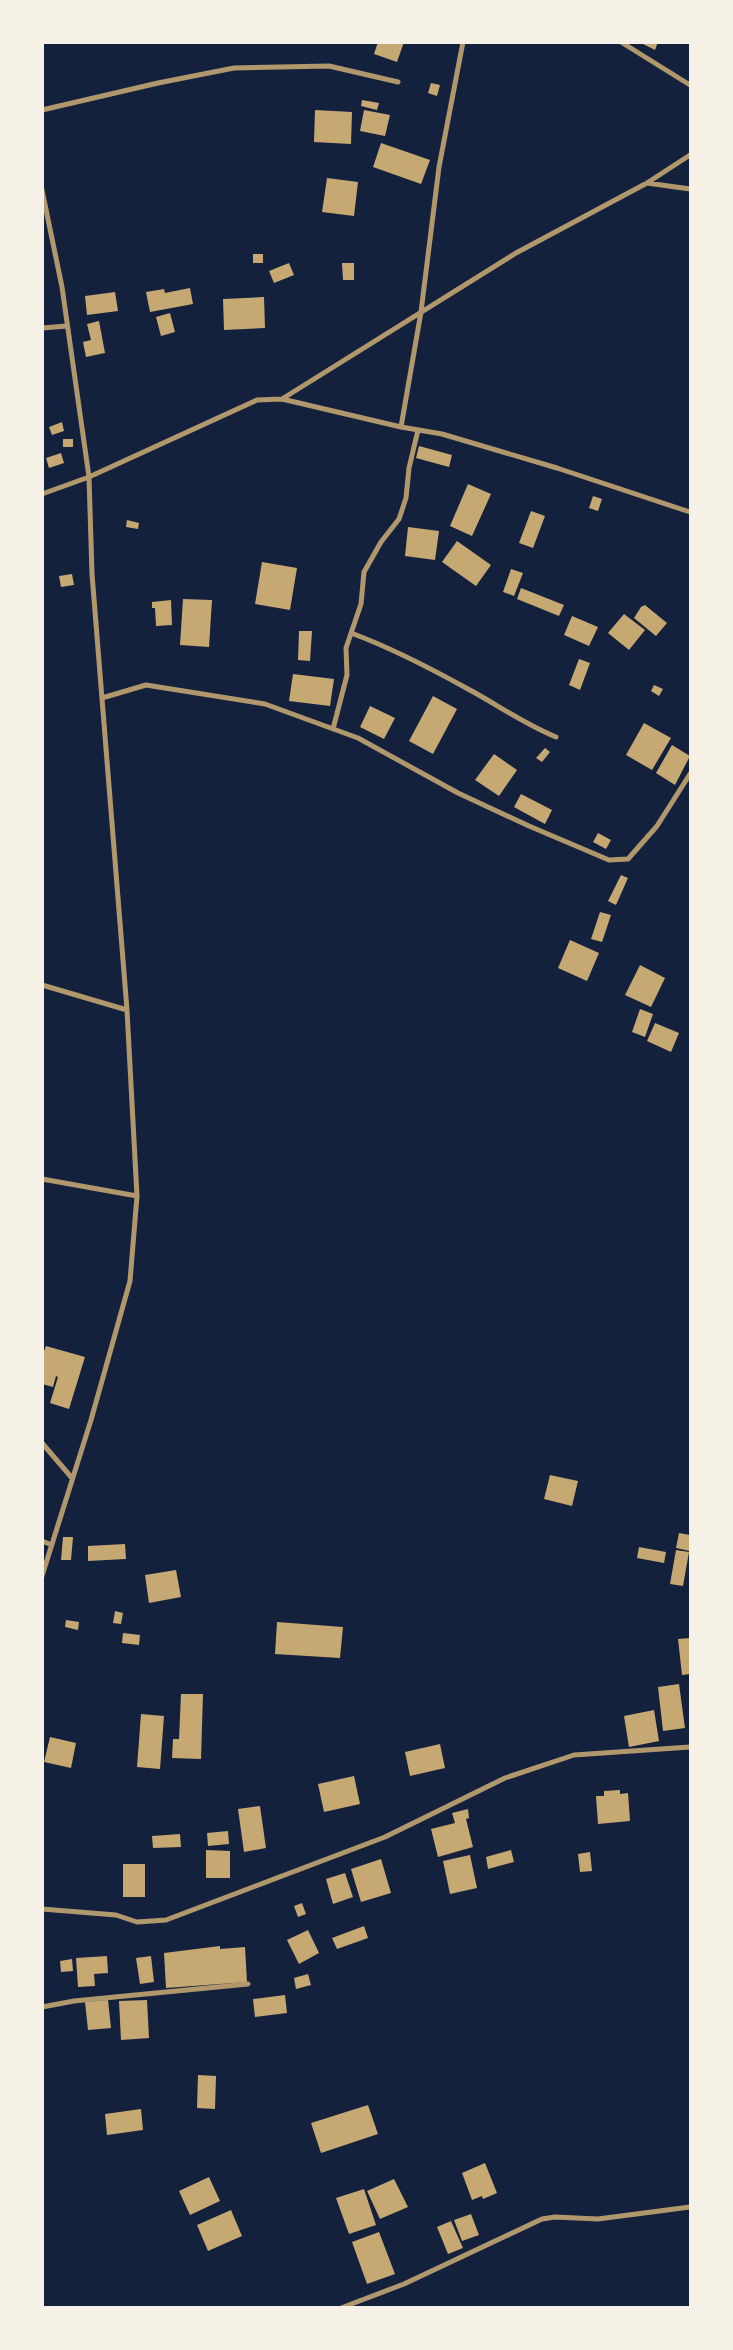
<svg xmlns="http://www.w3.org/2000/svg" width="733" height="2350" font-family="'Golos Text',sans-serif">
<rect width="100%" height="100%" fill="#14213d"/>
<path fill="#c6a872" d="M378 42H404L397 62 374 54Z
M639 42H658L655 50Z
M431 83 440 85 437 96 428 93Z
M362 100 379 103 377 110 361 106Z
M315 110 352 112 351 144 314 142Z
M364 110 390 115 385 136 360 131Z
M381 143 430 160 421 184 373 167Z
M327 178 358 182 354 216 322 212Z
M253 254H263V263H253Z
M289 263 294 275 274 283 269 271Z
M342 263H354V280H343Z
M190 288 193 304 150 312 146 292 164 289 165 293Z
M115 292 118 311 87 315 85 296Z
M264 297 265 328 224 330 223 299Z
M170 313 175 332 161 336 156 317Z
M99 321 105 353 86 357 83 342 91 340 87 324Z
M62 422 64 431 52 435 49 427Z
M63 439H73V447H63Z
M419 446 452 455 449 467 416 458Z
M61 453 64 463 49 468 46 458Z
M468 484 491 494 472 536 450 526Z
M593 496 602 499 598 511 589 508Z
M531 511 545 516 533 548 519 543Z
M127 520 139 523 138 529 126 527Z
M408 527 439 531 435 560 405 556Z
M457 541 491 565 476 586 442 562Z
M262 562 297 568 290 610 255 604Z
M511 569 523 573 514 596 503 592Z
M72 574 74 585 61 587 59 576Z
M521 588 564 605 559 616 517 599Z
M183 599 212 600 209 647 180 645Z
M171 600 172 625 156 626 155 608H152V602Z
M645 605 667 623 656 636 634 618 641 607Z
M624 614 645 630 629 650 608 633Z
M572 616 598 627 589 646 564 635Z
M299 631H312L310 661 298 660Z
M579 659 590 663 580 690 569 685Z
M293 674 334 679 330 706 289 701Z
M654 685 663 689 659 696 651 691Z
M433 696 457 709 433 754 409 741Z
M370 706 395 718 384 739 360 727Z
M644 723 671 738 652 770 626 755Z
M672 745 690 756 675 785 656 773Z
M545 748 550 752 542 762 536 758Z
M494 754 517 770 499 796 475 780Z
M521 794 552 810 545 824 514 807Z
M598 833 611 840 606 849 593 842Z
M621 875 628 878 616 905 608 901Z
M600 912 611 915 602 942 591 939Z
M570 940 599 953 587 981 558 968Z
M640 965 665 978 651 1007 625 995Z
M640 1009 653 1014 645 1037 632 1032Z
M655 1023 679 1033 671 1052 647 1041Z
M46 1346 85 1357 69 1409 50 1403 58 1377 56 1376 53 1387 42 1384V1356Z
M550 1475 578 1481 572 1506 544 1499Z
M679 1533 690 1535V1551L676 1548Z
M63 1537H73L71 1560H61Z
M125 1544 126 1559 88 1561V1546Z
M639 1547 666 1552 664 1563 637 1558Z
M676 1550 689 1552 683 1586 670 1584Z
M176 1570 181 1597 149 1603 145 1575Z
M115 1611 123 1613 121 1624 113 1623Z
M66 1620 79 1622 78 1630 65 1627Z
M277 1622 343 1627 340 1658 275 1654Z
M123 1633 140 1635 139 1645 122 1643Z
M690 1638V1674L682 1675 678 1639Z
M679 1684 685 1728 663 1731 658 1687Z
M181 1694H203L201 1759 172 1758 173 1739H179Z
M654 1710 659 1741 629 1747 624 1716Z
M141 1714 164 1716 160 1769 137 1767Z
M50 1737 76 1743 71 1768 44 1762Z
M440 1744 445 1768 410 1776 405 1752Z
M354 1776 360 1804 324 1812 318 1784Z
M620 1790V1794L628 1793 630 1821 598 1824 596 1796H604V1791Z
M260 1806 266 1848 244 1852 238 1809Z
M468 1809 469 1818 466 1819 473 1847 438 1857 431 1829 455 1823 452 1813Z
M228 1831 229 1844 208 1846 207 1833Z
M180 1834 181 1847 153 1848 152 1836Z
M206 1850 230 1851V1878H206Z
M511 1850 514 1862 488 1869 486 1857Z
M590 1852 592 1871 580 1872 578 1854Z
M470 1855 477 1888 450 1894 443 1861Z
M381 1859 391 1893 361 1902 351 1869Z
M123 1864H145V1897H123Z
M345 1873 353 1897 333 1904 326 1879Z
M302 1903 306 1914 298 1917 294 1906Z
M364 1926 368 1938 337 1949 332 1938Z
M308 1930 319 1953 299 1964 287 1940Z
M220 1946V1949L245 1947 247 1982 166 1988 164 1953Z
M107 1956 108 1973 94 1974 95 1986 78 1987 76 1958Z
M151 1956 154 1982 140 1984 136 1958Z
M72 1959 73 1971 61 1972 60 1961Z
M308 1974 311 1985 296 1989 294 1978Z
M285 1995 287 2013 255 2017 253 1999Z
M108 2000 111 2028 88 2030 85 2002Z
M147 2000 149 2038 121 2040 119 2001Z
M198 2075 216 2076 215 2109 197 2108Z
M368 2105 378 2134 321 2153 311 2123Z
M141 2109 143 2130 107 2135 105 2114Z
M485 2163 497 2193 483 2199 482 2196 472 2200 462 2173Z
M209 2177 220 2201 190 2215 179 2191Z
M394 2179 408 2207 380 2219 367 2191Z
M364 2189 376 2225 349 2234 336 2198Z
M231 2210 242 2236 208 2251 197 2225Z
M471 2214 479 2235 462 2241 454 2220Z
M451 2221 463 2248 448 2254 437 2227Z
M379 2232 395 2274 367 2284 352 2242Z"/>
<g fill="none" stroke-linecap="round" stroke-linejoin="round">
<path stroke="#b1986c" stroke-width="5" d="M621 42 690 85
M42 110 158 83 234 68 329 66 398 82
M647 183 690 189
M42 190 62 287 89 477 92 574 127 1010 137 1196 130 1281 91 1420 42 1576
M42 328 67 326
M282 399 516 253 647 183 690 155
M401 427 421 312 439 167 463 42
M42 494 89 477 257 400 282 399 401 427 442 434 557 468 690 512
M351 633C392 648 430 668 468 689 498 705 524 724 556 737
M102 698 146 685 265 704 358 738 458 793 529 826 609 860 628 859 657 826 690 774
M333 729 347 675 346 648 361 604 364 572 381 542 399 519 406 498 409 468 418 430
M42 985 127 1010
M42 1179 137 1196
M42 1443 72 1478
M42 1541 52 1545
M42 1909 116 1915 137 1922 166 1920 385 1837 505 1778 574 1755 690 1747
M42 2007 74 2001 248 1984
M341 2308 404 2284 542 2219 555 2217 598 2219 690 2207"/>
</g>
<rect width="733" height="2350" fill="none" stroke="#f6f1e7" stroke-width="88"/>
</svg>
